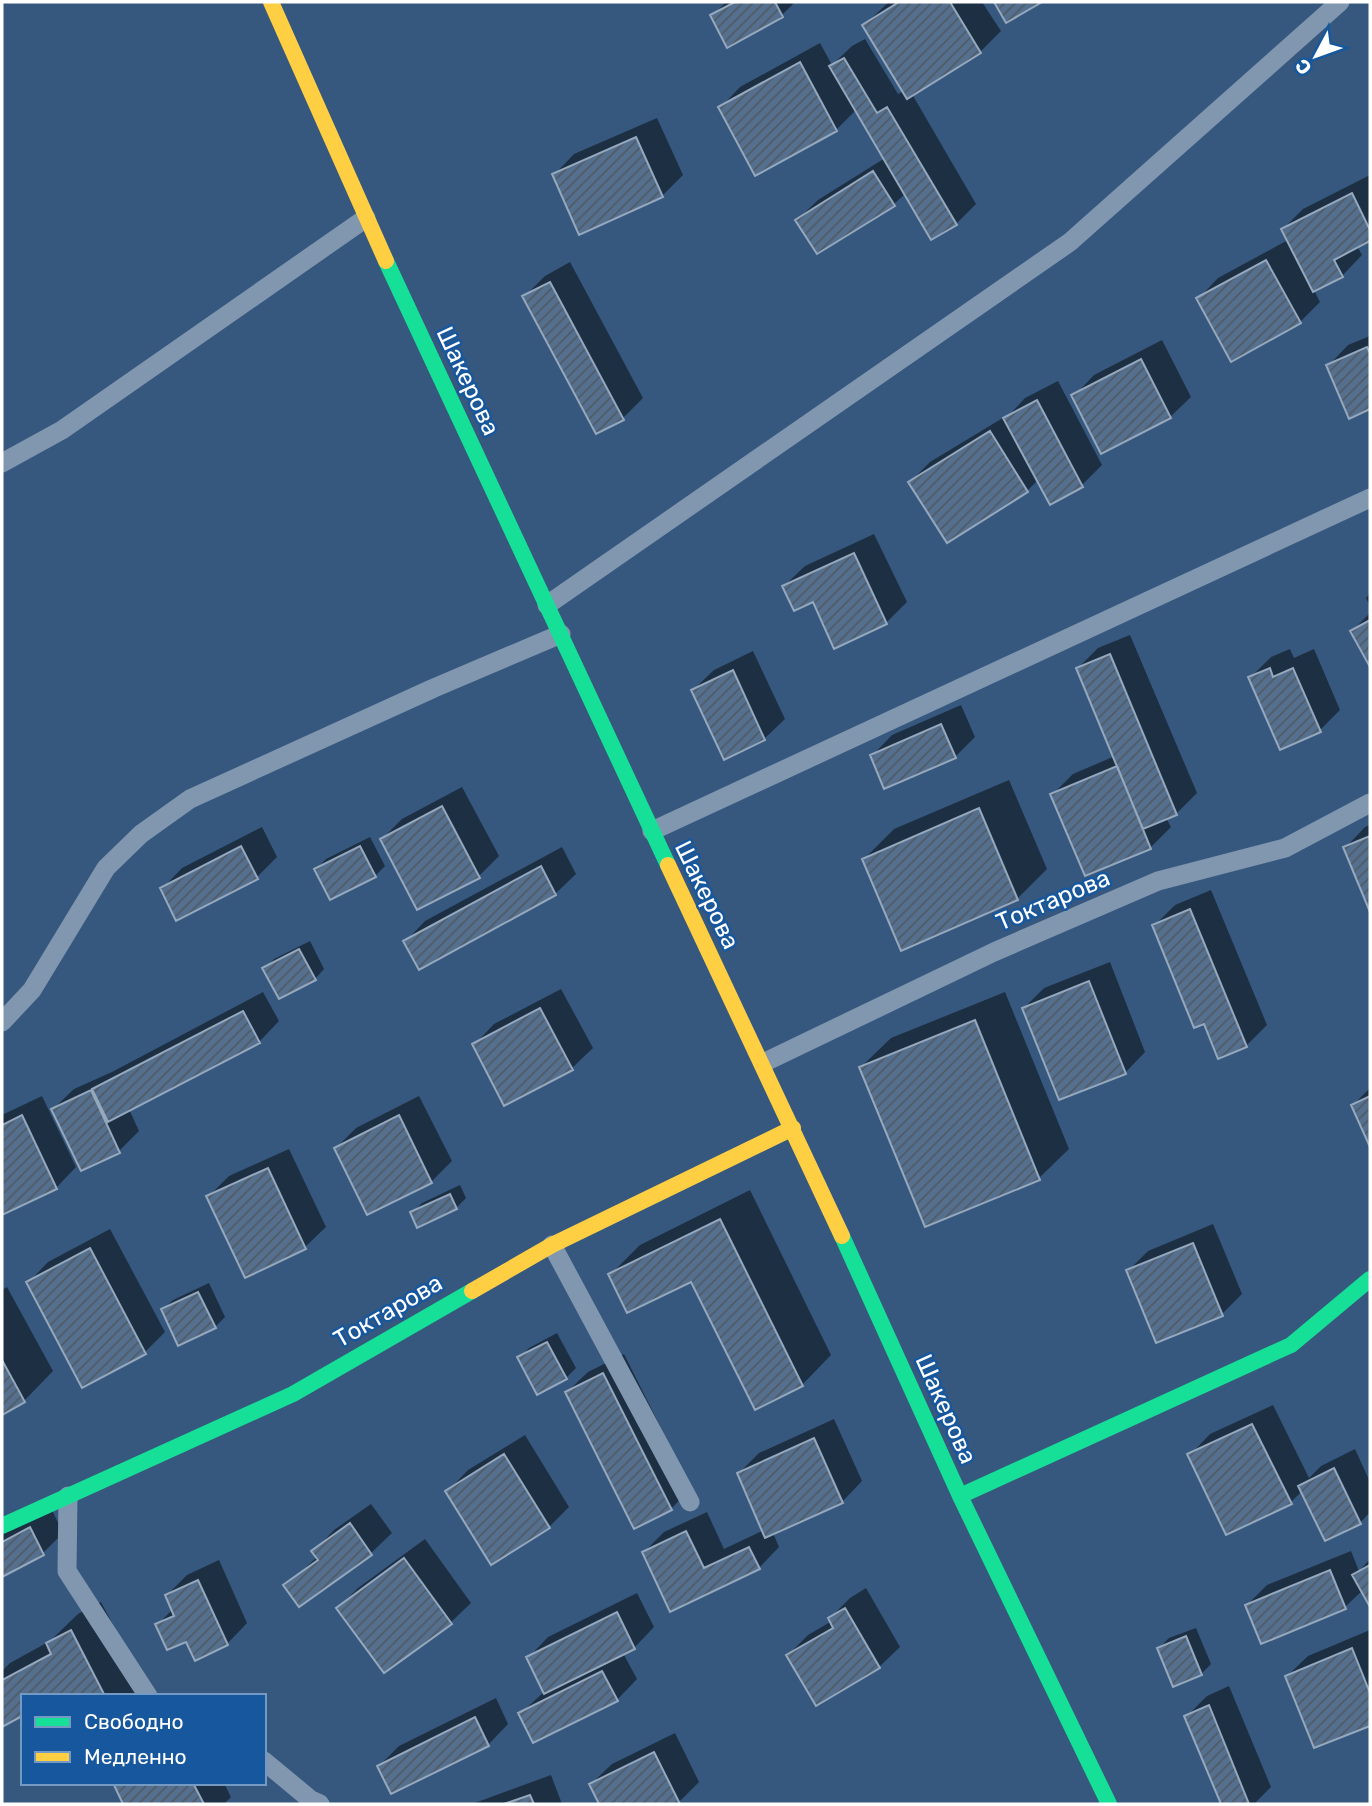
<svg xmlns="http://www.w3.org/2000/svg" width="1372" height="1806" font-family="Rubik,sans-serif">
<defs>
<pattern id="building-hatch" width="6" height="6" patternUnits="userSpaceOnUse" patternTransform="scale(1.75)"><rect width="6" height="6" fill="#55708e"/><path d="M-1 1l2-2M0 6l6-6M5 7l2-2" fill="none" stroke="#505a66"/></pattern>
</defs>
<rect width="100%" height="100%" fill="#36587e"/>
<path fill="#0007" d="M726 2H795L782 15 728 45 712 16Z
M889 2H982L1001 31 980 52 912 94 976 204 956 224 906 193 894 204 797 220 818 200 885 158 857 109 836 130 720 108 740 87 820 43 832 65 852 46 865 39 898 94 904 91 864 25Z
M657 118 683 175 662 196 554 175 574 154Z
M1370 175V239L1357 246 1362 255 1342 276 1314 290 1320 302 1300 322 1198 299 1218 278 1288 240 1283 229 1303 209Z
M570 262 643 398 623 418 525 296 545 276Z
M1370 336V407L1350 416 1328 366 1348 345Z
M1162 340 1191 397 1170 417 1074 396 1094 375Z
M1058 381 1102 465 1082 485 1038 480 1027 491 910 482 930 462 1011 413 1025 398Z
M874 534 907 602 886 623 835 647 814 600 784 586 805 566Z
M1370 593V606L1366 598Z
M1370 613V664L1352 631Z
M1130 635 1197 793 1176 814 1166 818 1171 827 1150 848 1053 794 1073 774 1115 756 1078 668 1098 648Z
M1290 649 1294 658 1314 649 1340 710 1320 730 1250 678 1271 657Z
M753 651 785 719 764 739 693 690 714 670Z
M961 705 975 737 955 757 872 756 892 735Z
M1009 780 1047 869 1017 899 864 859 894 829Z
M462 787 499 856 479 876 382 839 402 819Z
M1370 825V907L1345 848 1365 827Z
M262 827 277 857 257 877 177 919 162 889 182 868Z
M370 837 385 866 375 876 316 869 326 859Z
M562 847 576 874 555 894 405 942 425 921Z
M1211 890 1267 1025 1246 1046 1205 1021 1154 926 1175 905Z
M310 941 324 969 315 979 264 969 274 959Z
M1110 962 1145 1052 1125 1073 1024 1008 1044 988Z
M561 989 593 1048 572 1068 505 1104 474 1045 494 1024Z
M263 992 279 1021 259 1042 129 1109 139 1131 119 1151 53 1109 74 1089 112 1072Z
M1005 992 1069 1149 1039 1178 926 1225 861 1067 891 1038Z
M1370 1088V1143L1353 1105Z
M42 1096 76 1167 56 1188 2 1213V1115Z
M419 1096 452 1161 431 1182 336 1148 356 1128Z
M289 1149 326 1227 305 1247 245 1275 208 1197 229 1176Z
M460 1185 466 1198 456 1208 412 1213 422 1203Z
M750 1190 831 1355 802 1385 692 1279 610 1275 640 1245Z
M1213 1224 1242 1294 1222 1314 1128 1271 1148 1251Z
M110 1229 165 1332 145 1352 28 1283 48 1262Z
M209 1283 225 1317 215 1327 163 1309 173 1300Z
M7 1287 53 1371 24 1401 2 1413V1290Z
M557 1333 576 1368 566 1378 520 1357 529 1348Z
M624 1354 691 1488 671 1509 567 1392 588 1372Z
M1273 1405 1309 1478 1321 1466 1355 1449 1370 1482V1512L1360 1523 1303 1490 1291 1502 1190 1455 1210 1434Z
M834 1419 862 1481 842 1502 773 1533 779 1547 759 1568 671 1609 644 1552 664 1532 707 1512 724 1549 764 1530 739 1473 759 1453Z
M525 1435 569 1507 549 1527 448 1491 468 1470Z
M371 1504 392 1533 371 1553 300 1605 286 1586 318 1556 314 1551 334 1530Z
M51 1508 63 1533 43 1553 2 1575V1533Z
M425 1539 471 1603 450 1623 338 1608 358 1588Z
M1351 1551 1359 1571 1370 1559V1603L1363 1590 1345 1607 1247 1605 1267 1585Z
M219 1560 247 1623 227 1644 187 1640 157 1625 173 1609 167 1595 187 1575Z
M866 1588 900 1647 879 1667 788 1655 808 1635 832 1621 830 1618 850 1598Z
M637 1593 654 1627 634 1648 623 1653 637 1679 617 1700 520 1714 545 1691 528 1658 548 1637Z
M101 1602 151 1696H23L22 1714 2 1725V1671L10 1663 50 1641 78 1614Z
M1196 1628 1211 1664 1201 1674 1159 1648 1169 1638Z
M1370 1630V1724L1315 1746 1287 1676 1308 1656Z
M1229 1686 1271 1787 1254 1804H1223L1187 1716 1207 1696Z
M496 1698 508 1724 488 1745 379 1766 399 1746Z
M675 1733 699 1782 679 1802 675 1804H601L591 1784 612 1764Z
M551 1775 562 1804H472Z
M115 1783H224L231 1797 224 1804H125Z"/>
<path fill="url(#building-hatch)" stroke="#95a8bd" stroke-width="2" d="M735 2H775L783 17 727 48 710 15Z
M899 2H950L981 53 907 99 862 25Z
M994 2H1042L1006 23Z
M844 58 877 113 887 107 957 225 931 240 829 66Z
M800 62 837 131 755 176 718 107Z
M636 137 663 197 579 235 552 174Z
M873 171 895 206 817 254 795 220Z
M1352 193 1370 230V241L1334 260 1343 277 1313 292 1281 229Z
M1266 260 1301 323 1231 362 1196 298Z
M550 282 624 420 596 434 522 296Z
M1367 347 1370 353V409L1349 419 1326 365Z
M1141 359 1171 418 1101 454 1071 395Z
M1037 400 1083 487 1050 505 1003 418Z
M990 431 1028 492 947 543 908 482Z
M854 553 887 624 834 649 813 602 794 611 782 586Z
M1370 620V667L1350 631Z
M1110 654 1177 815 1143 829 1076 668Z
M1270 668 1273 677 1293 668 1321 732 1280 750 1248 677Z
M733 670 765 740 724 760 691 690Z
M941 724 956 758 884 789 870 755Z
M1117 766 1151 849 1085 876 1050 794Z
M442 806 480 878 417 910 380 839Z
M979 808 1018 900 901 951 862 859Z
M1370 836V912L1343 847Z
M241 846 258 879 176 921 160 888Z
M360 846 376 877 330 900 314 869Z
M541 866 556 895 419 970 403 941Z
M1190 909 1247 1047 1218 1059 1204 1024 1194 1028 1152 925Z
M299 949 316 980 279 999 262 968Z
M1089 981 1126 1074 1059 1100 1022 1008Z
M540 1008 573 1070 504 1106 472 1044Z
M243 1011 260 1043 108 1122 92 1089Z
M975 1020 1040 1180 925 1227 859 1067Z
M91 1090 120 1153 81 1171 51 1109Z
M1370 1096V1147L1351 1105Z
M22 1115 57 1189 2 1215V1125Z
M399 1115 432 1183 367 1215 334 1148Z
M268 1168 306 1249 245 1278 206 1196Z
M450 1194 457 1209 417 1228 410 1212Z
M720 1219 803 1386 755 1410 691 1282 627 1313 608 1274Z
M1193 1243 1223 1316 1156 1343 1126 1270Z
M90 1248 146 1354 82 1388 26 1282Z
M198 1292 216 1328 178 1346 161 1309Z
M547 1342 567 1379 537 1395 517 1357Z
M2 1360 25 1402 2 1415Z
M603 1373 672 1510 634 1529 565 1392Z
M1252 1424 1292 1504 1226 1535 1187 1454Z
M814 1438 843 1503 765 1538 737 1473Z
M504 1454 550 1528 491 1565 445 1491Z
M1334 1468 1361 1524 1325 1541 1298 1486Z
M350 1523 372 1555 299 1607 283 1585 318 1560 311 1551Z
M30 1527 44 1555 2 1577V1542Z
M686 1531 704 1568 749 1547 760 1569 670 1612 642 1552Z
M404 1558 452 1624 384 1673 336 1608Z
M1370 1565V1607L1352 1575Z
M1330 1570 1346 1609 1261 1644 1245 1605Z
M198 1580 228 1645 195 1661 186 1642 167 1650 155 1624 174 1616 165 1595Z
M845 1608 880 1668 816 1706 786 1655 833 1628 828 1618Z
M617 1612 635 1649 544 1694 526 1657Z
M71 1630 105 1696H23V1718L22 1716 2 1727V1680L51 1654 46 1643Z
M1186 1636 1202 1675 1173 1687 1157 1648Z
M1352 1648 1370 1693V1726L1314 1748 1285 1676Z
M602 1671 618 1701 533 1743 518 1713Z
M1209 1705 1249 1804H1221L1184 1716Z
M475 1717 489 1746 391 1794 377 1766Z
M654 1752 680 1804H599L589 1784Z
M113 1783H193L204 1804H123Z
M530 1795 534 1804H504Z"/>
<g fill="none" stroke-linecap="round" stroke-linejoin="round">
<path stroke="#8197af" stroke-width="19" d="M2 463 62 430 366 218
M547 605 1070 242 1340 2
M652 831 1370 498
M2 1022 32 990 106 868 141 834 190 799 434 688 561 634
M763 1063 994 952 1158 881 1285 848 1370 803
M552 1245 690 1502
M68 1496 67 1571 148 1696
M264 1761 311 1800 320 1804"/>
<path stroke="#16e098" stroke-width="16" d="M386 261 668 865
M842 1236 960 1496 1109 1804
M960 1496 1291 1345 1370 1279
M2 1526 293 1394 472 1291"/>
<path stroke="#ffcf43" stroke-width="16" d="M271 2 386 261
M668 865 842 1236
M472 1291 552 1245 793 1128"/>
</g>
<g text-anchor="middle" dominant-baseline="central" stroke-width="5" stroke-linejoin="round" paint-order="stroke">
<g font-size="24" fill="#fff" stroke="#17579d">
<text transform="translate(468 381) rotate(65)">Шакерова</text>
<text transform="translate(707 895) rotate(64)">Шакерова</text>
<text transform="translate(1053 900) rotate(-23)">Токтарова</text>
<text transform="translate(388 1311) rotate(-30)">Токтарова</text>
<text transform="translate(946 1409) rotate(66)">Шакерова</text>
</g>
</g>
<rect width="1372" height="1806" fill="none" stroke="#ffffff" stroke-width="7"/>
<rect x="21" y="1694" width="245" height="91" fill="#17579d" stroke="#749ac4" stroke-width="2"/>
<rect x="35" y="1717" width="35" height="10" fill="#16e098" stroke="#749ac4" stroke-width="2"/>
<text x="84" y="1729" font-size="21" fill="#ffffff">Свободно</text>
<rect x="35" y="1752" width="35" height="10" fill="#ffcf43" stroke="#749ac4" stroke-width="2"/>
<text x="84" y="1764" font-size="21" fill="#ffffff">Медленно</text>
<g transform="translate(1316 56) rotate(229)" stroke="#17579d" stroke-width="5" paint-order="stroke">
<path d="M0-5L12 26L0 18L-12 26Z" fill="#ffffff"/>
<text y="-10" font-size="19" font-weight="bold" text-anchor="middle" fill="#ffffff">С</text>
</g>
</svg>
